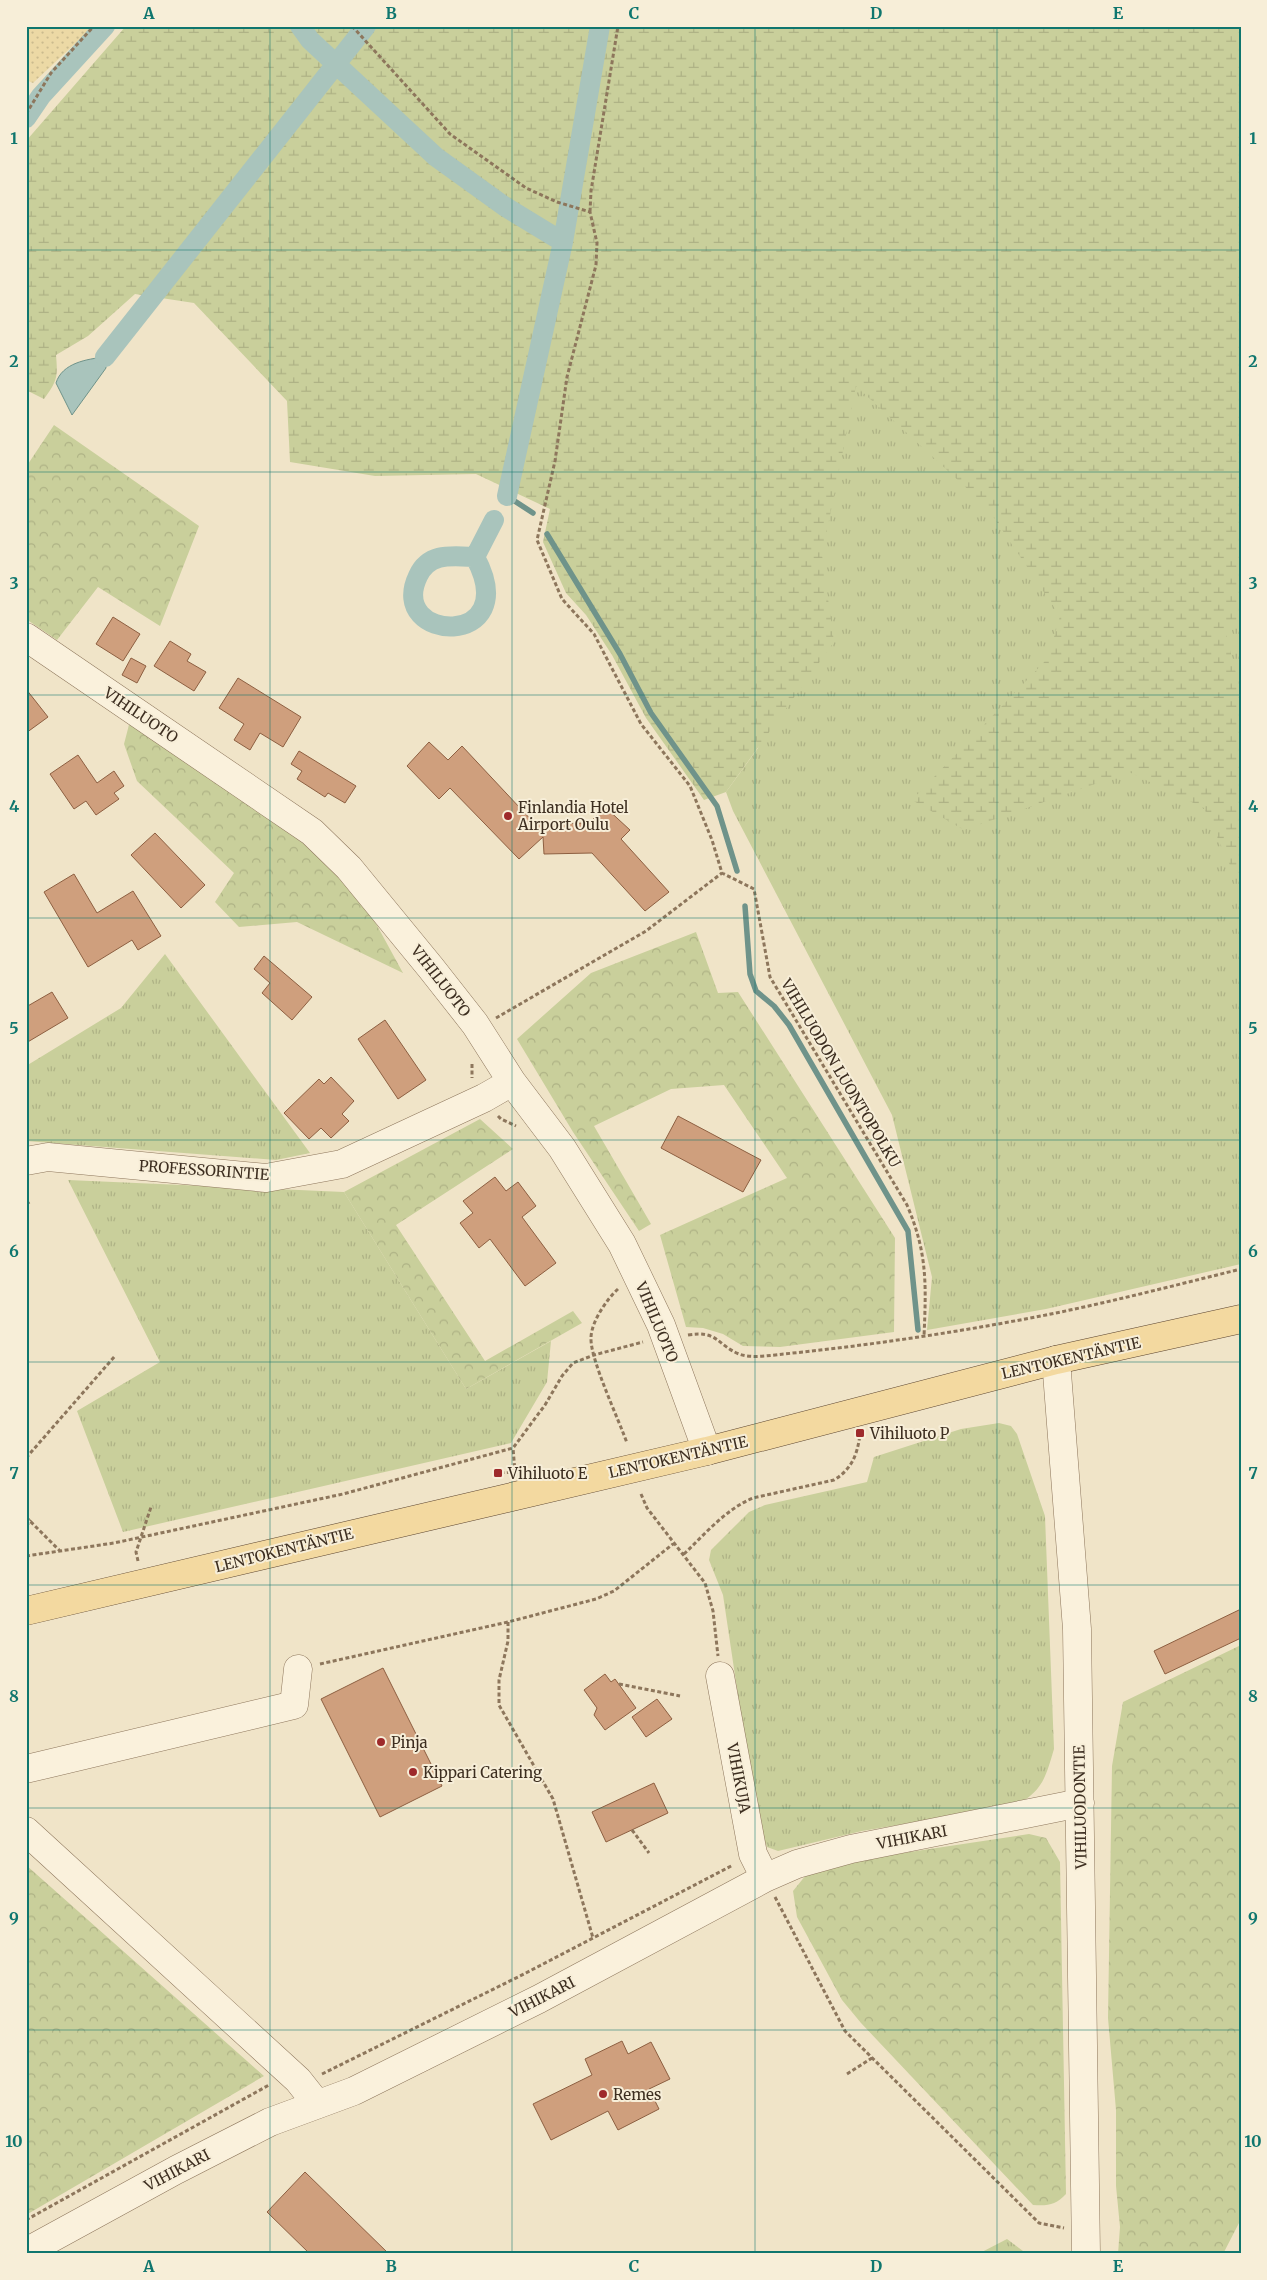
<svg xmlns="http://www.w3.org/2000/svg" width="1267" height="2280" font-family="Merriweather,serif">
<defs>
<pattern id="grass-tufts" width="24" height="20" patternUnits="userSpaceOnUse" patternTransform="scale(1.25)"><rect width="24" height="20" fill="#c9cf9b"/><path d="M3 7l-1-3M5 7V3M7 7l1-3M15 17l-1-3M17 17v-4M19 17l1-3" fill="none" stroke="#aeb285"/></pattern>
<pattern id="forest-crowns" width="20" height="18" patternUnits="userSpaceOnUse" patternTransform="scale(1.25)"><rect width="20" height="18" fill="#c9cf9b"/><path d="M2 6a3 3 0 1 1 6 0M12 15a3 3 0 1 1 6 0" fill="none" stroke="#aeb285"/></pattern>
<pattern id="wetland-marsh" width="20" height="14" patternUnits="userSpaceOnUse" patternTransform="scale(1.25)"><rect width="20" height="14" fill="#c9cf9b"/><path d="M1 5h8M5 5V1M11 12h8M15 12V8" fill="none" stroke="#aeb285"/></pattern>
<pattern id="sand-dots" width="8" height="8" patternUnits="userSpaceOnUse" patternTransform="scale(1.25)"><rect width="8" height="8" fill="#ecd9a5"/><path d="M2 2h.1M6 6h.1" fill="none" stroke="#cbbb8e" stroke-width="1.8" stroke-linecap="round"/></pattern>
</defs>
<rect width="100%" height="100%" fill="#f0e4c8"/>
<path fill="url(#grass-tufts)" d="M901 26H1241V1264L1046 1309 927 1330 932 1277 892 1115 733 811 726 792 758 748Z
M165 954 310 1153 276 1160 26 1141V1066L121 1008Z
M68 1180 344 1192 466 1389 551 1341 547 1382 511 1443 123 1532 77 1411 160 1362Z
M999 1423 1011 1426 1017 1434 1045 1516 1054 1749C1046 1776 1043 1791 1016 1805L862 1831 778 1851 767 1847 756 1816 723 1595 709 1560 711 1550 749 1512 765 1505 867 1482 874 1457 961 1429Z
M1007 2239 1027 2254H978Z"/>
<path fill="url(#forest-crowns)" d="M54 425 199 526 160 626 98 587 57 640 26 619V467Z
M130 721 305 840 362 898 403 973 297 922 239 927 215 902 234 873 137 781 124 744Z
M696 932 718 993 738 992 895 1238 894 1332 780 1347 743 1346 723 1334 703 1328 686 1327 660 1235 787 1178 724 1085 671 1089 594 1126 651 1224 639 1231 573 1132 517 1039 591 973Z
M480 1119 513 1149 396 1225 485 1361 573 1311 582 1323 466 1389 344 1192Z
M1241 1645V2224L1239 2223 1223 2254H1118L1120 2227 1116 2186V2110L1108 2018 1112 1766 1123 1702Z
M1029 1834 1046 1838 1060 1862 1066 2194C1056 2205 1048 2206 1033 2205L861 2023 842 2000 797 1917 793 1891 806 1875 863 1859Z
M26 1865 264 2076 26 2215Z"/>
<path fill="url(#wetland-marsh)" d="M126 26H1241V623L1224 626 1241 693V874H1234L1204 808 1129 772 964 830 912 800 1048 658 1060 616 986 506 856 386 822 555 834 642 726 792 704 800 646 718 612 655 586 615 566 593 543 542 550 509 476 474 375 476 290 462 287 401 194 303 135 294 88 336 56 355C58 378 57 381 44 399L26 390V141Z"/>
<path fill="url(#sand-dots)" d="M26 26H94L33 83 26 80Z"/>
<path fill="#a9c4bc" stroke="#6f938a" d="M105 357 106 368 72 415 56 383C62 363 87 359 105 357Z"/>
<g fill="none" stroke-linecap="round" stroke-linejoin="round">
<path stroke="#6f938a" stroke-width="5.5" d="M507 496 533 513
M547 534 620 654 651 713 717 806 737 871
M745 906 750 974 756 991 774 1006 789 1025 908 1231 918 1330"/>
<path stroke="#a9c4bc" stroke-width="20" d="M300 26 310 40 436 157 504 206 563 242
M26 118 41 96 105 26
M105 357 366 26
M507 496 563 242 600 26
M475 557C525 650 386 643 418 576 429 552 452 556 475 557L494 520"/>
</g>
<path fill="#cf9f7d" stroke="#8d5f41" d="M113 617 140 634 123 661 96 644Z
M170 641 191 654 187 661 206 672 194 691 154 666Z
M131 658 146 666 137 683 122 675Z
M238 678 301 717 283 747 260 733 250 750 234 740 244 724 219 708Z
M26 689 48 717 26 733Z
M429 742 448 760 462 746 535 824 589 823 605 807 630 830 621 839 669 892 645 911 592 853 544 854 543 837 519 859 450 788 439 799 407 766Z
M299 751 356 786 345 803 328 793 325 797 297 779 302 771 291 764Z
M78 755 97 783 114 771 124 786 114 793 119 799 96 815 86 801 74 809 50 774Z
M155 833 205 885 181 908 131 855Z
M74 874 97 913 133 891 161 936 138 950 132 940 88 967 44 892Z
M264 956 312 997 292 1020 262 993 270 983 254 969Z
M52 992 68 1018 26 1043V1007Z
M385 1020 426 1080 398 1099 358 1039Z
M331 1077 354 1101 342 1114 349 1121 331 1138 321 1128 309 1139 284 1113 319 1079 324 1084Z
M678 1116 761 1160 743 1192 661 1148Z
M495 1177 506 1191 518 1182 536 1206 522 1217 556 1263 525 1286 490 1239 479 1248 460 1223 473 1213 463 1201Z
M1241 1609V1638L1165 1674 1154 1651Z
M383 1668 442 1786 380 1817 321 1699Z
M605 1674 611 1682 615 1679 636 1708 605 1730 594 1715 597 1708 584 1690Z
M657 1699 672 1719 646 1737 632 1717Z
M654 1783 668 1813 606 1842 592 1812Z
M622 2041 628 2054 651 2042 670 2079 649 2089 659 2109 618 2130 608 2111 551 2140 533 2104 592 2075 585 2059Z
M305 2172 389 2254H310L267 2212Z"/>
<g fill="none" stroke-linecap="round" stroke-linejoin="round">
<g stroke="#8d765c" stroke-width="29">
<path id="minor" d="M26 637 312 832 349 868 431 968 475 1024 512 1082 562 1148 622 1244 661 1325 707 1451
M26 1161 48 1157 266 1178 342 1164 484 1098 512 1082
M1056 1360 1077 1629 1086 2254
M720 1676 753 1854 765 1878
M26 1769 294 1705 298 1669
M26 1831 298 2080 317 2104
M26 2252 176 2170 270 2122 354 2091 539 1999 765 1878 797 1864 851 1849 1080 1803"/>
</g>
<g stroke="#5b4430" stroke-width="29">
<path id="major" d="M26 1611 707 1451 1056 1360 1241 1319"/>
</g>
<path stroke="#8d765c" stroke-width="3" stroke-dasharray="4 2.5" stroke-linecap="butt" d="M352 26 450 134 526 188 557 202 590 212 597 243 596 265 567 377 555 461 537 540 562 599 594 634 641 724 690 786 712 840 722 873 754 889 770 977 907 1205C928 1254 926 1286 924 1337
M26 114 51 73 94 26
M590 212 591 191 618 26
M496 1018 646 931 722 873
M472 1064V1078
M498 1116 501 1119 516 1126
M26 1204 31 1201
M618 1289C607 1299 591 1322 591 1338 590 1359 619 1420 627 1443
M688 1335C718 1330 717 1345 739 1354 752 1359 771 1355 784 1354 872 1345 959 1332 1046 1315 1111 1302 1176 1285 1241 1269
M26 1458 115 1356
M499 1477 498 1473 515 1472 513 1448
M641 1494 647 1508 705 1583 713 1611 718 1656
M26 1517 60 1551
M26 1526 31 1520
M684 1554C705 1534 726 1509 753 1498L834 1480C852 1469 857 1455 860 1435
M26 1556 114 1543 343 1494 513 1448 545 1405 562 1376 573 1363 594 1355 643 1342
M138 1561 136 1552 151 1507
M508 1622V1641L499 1680V1705L553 1799 593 1938
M320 1664 508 1622 596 1599 614 1591 673 1544
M619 1684 680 1696
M632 1830 649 1853
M775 1897 845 2031 1039 2223 1064 2228
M322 2074 524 1974 733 1865
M847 2074 872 2058
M26 2220 269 2085"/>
<use href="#minor" stroke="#faf1dc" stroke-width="28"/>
<use href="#major" stroke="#f3d9a0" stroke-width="28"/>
</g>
<path fill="none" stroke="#0f766e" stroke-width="1" stroke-opacity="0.55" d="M270 26V2254M512 26V2254M755 26V2254M997 26V2254M26 250H1241M26 472H1241M26 695H1241M26 918H1241M26 1140H1241M26 1362H1241M26 1585H1241M26 1808H1241M26 2030H1241"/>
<g fill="#9e2a2b" stroke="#f7eed8" stroke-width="2">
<circle cx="508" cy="816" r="5"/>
<rect x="855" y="1428" width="10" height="10" rx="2.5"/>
<rect x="493" y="1468" width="10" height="10" rx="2.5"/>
<circle cx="381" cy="1742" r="5"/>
<circle cx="413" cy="1772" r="5"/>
<circle cx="603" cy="2094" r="5"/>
</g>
<g text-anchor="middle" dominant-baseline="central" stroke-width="4" stroke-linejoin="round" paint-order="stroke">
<g font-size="15" fill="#3d2e20" stroke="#f7eed8">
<text transform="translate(141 715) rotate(34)">VIHILUOTO</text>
<text transform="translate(441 981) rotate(52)">VIHILUOTO</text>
<text transform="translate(841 1073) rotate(59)">VIHILUODON LUONTOPOLKU</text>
<text transform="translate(204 1170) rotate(4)">PROFESSORINTIE</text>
<text transform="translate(657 1322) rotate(67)">VIHILUOTO</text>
<text transform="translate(1071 1358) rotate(-13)">LENTOKENTÄNTIE</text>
<text transform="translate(678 1457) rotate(-13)">LENTOKENTÄNTIE</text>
<text transform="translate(284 1550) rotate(-14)">LENTOKENTÄNTIE</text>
<text transform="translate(739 1778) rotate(79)">VIHIKUJA</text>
<text transform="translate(1080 1807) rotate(-91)">VIHILUODONTIE</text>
<text transform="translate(912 1837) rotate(-11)">VIHIKARI</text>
<text transform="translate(542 1997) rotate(-27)">VIHIKARI</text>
<text transform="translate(177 2170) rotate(-28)">VIHIKARI</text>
</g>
<g font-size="15" fill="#3d2e20" stroke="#f7eed8" text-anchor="start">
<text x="518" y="807">Finlandia Hotel<tspan x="518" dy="17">Airport Oulu</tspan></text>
<text x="870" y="1433">Vihiluoto P</text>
<text x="508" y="1473">Vihiluoto E</text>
<text x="391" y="1742">Pinja</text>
<text x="423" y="1772">Kippari Catering</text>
<text x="613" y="2094">Remes</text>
</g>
</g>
<rect width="1267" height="2280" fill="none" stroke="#f7eed8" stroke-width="55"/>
<rect x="28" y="28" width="1212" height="2224" fill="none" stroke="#0f766e" stroke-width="2"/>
<g font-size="16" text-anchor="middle" font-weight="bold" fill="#0f766e">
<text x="149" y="19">A</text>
<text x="391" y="19">B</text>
<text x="634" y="19">C</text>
<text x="876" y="19">D</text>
<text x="1118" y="19">E</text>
<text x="14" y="144">1</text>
<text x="1253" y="144">1</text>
<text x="14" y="367">2</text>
<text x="1253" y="367">2</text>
<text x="14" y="589">3</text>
<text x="1253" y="589">3</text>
<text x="14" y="812">4</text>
<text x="1253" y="812">4</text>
<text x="14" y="1034">5</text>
<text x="1253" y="1034">5</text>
<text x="14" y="1257">6</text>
<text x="1253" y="1257">6</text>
<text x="14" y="1479">7</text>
<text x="1253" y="1479">7</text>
<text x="14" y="1702">8</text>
<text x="1253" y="1702">8</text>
<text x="14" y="1924">9</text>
<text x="1253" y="1924">9</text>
<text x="14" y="2147">10</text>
<text x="1253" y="2147">10</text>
<text x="149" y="2272">A</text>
<text x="391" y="2272">B</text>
<text x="634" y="2272">C</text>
<text x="876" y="2272">D</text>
<text x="1118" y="2272">E</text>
</g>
</svg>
